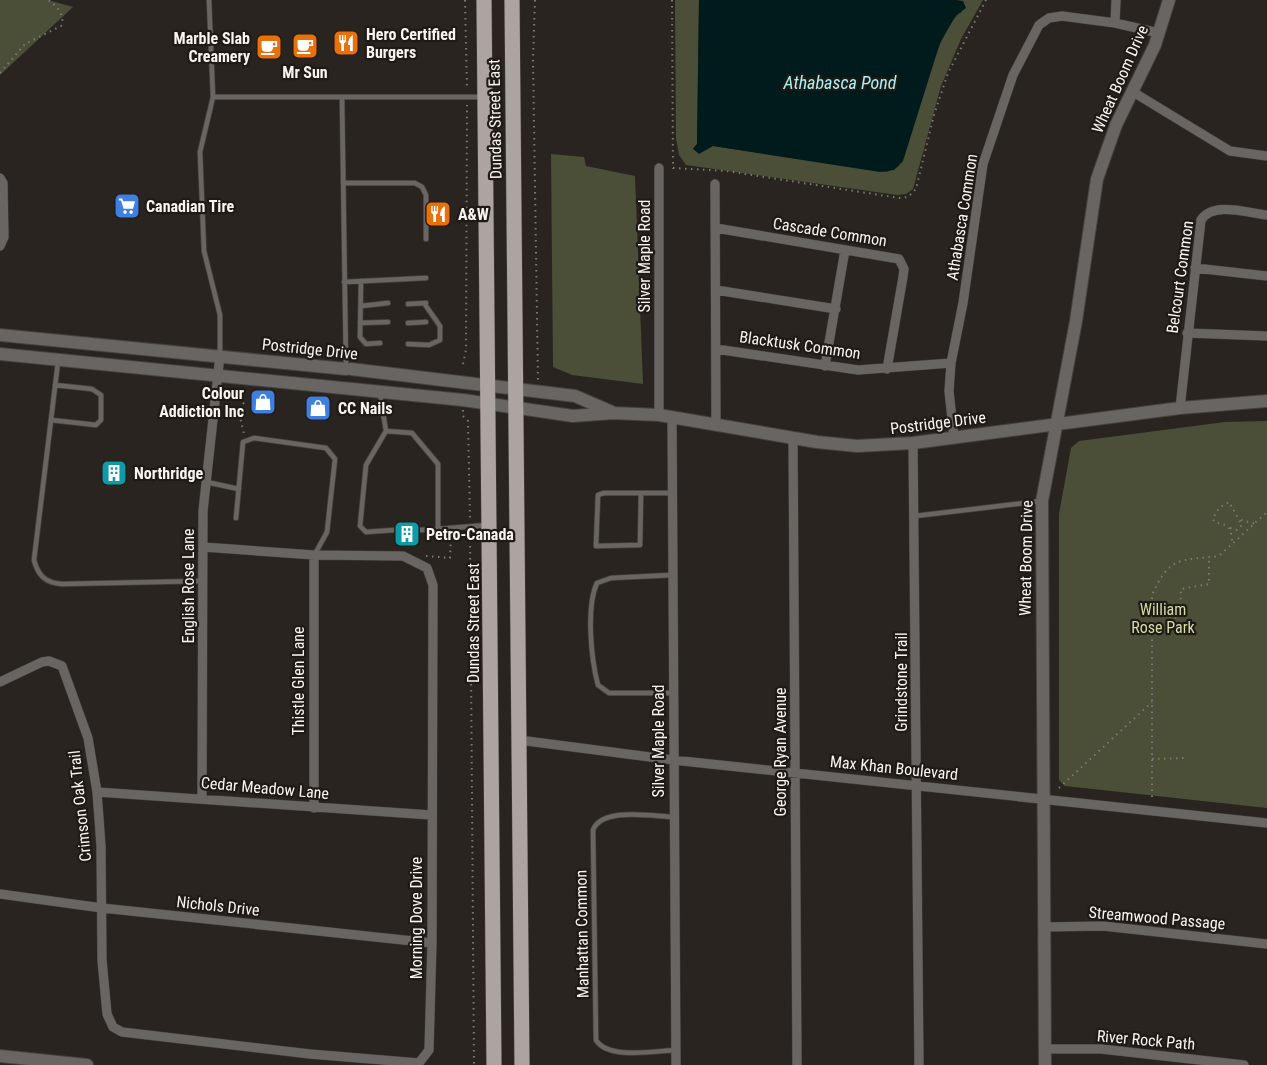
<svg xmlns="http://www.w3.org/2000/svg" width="1267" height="1065" font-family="'Roboto Condensed',sans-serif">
<rect width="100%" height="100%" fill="#29241f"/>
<path fill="#4b4f38" d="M0 0H48L73 7 0 75Z
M675 0H699L697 144 693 149 713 146 887 172 899 166C908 138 939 22 962 12L960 1 955 0H983L961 39 941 86 913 189 906 194 897 195 686 165 679 155 676 138Z
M551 154 584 157 586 166 635 176 643 384 572 375 553 367Z
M1267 421V808L1065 786 1059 780V514L1071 448 1079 441 1225 422Z"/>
<path fill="#001b1c" d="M699 0H955L963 1 966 8 956 15 940 43 903 161 894 170 880 172 713 146 699 154 693 149 697 144Z"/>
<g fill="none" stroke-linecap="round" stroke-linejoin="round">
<g stroke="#46413c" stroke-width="6">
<path id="service" d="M209 0 213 97 200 152 204 251 220 315V355
M213 97H484
M342 97 346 367
M343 183H415L422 187 426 195V239
M361 281 360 337 366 344 380 343
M344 282 426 278
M408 304 426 303
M361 306 388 303
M360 323 388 322
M408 323 426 322
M408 344 429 345 440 340V326L426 306
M58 362 34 560C38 576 46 583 62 584L203 581
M380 394 386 431 412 433 438 464V529L487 525
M51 420 96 425 101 420V395L92 389 55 385
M386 431 366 465 360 526 366 532 394 530
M206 482 239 489
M641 493 640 545 596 546 598 495 604 493H671
M915 516 1042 501
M236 518 243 442 254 438 326 448 335 459 327 532 315 554
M421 530 438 529
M672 575 611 578 597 583C586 607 591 659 598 685L609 693H672
M673 817C651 816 602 807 593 830L596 1040C608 1060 654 1051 676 1050"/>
</g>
<g stroke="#46413c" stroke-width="10">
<path id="minor" d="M1115 23 1116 0
M1133 92 1230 151 1267 156
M659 168V415
M0 178 3 183 4 237 0 246
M715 184 716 425
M716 228 899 259 904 269 903 277 887 369
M1195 268 1267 276
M716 290 836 309
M1187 333 1267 336
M716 349 858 370 951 363
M825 366 845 250
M1180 408 1201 220C1213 201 1248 213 1267 215
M672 417 676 1065
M793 438 797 1065
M954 438 949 391 951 363 963 303 983 164 1013 75 1039 25 1049 18 1062 16 1115 23 1159 33
M913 443 919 1065
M0 682 42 662 49 661 62 666 88 738 97 792 101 846 102 960 107 1014 113 1027 122 1032 310 1054 419 1063 429 1050 432 943 433 585 427 568 403 556 314 555 203 547
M519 740 673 760 1267 823
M97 792 431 815
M202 798 203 511 220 355
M314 808V555
M0 894 102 908 432 943
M1044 927 1103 926 1267 944
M1044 1049H1101L1244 1065"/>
</g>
<g stroke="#46413c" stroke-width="14">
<path id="tertiary" d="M0 335 346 369
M0 354 463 400 573 416 613 413 659 415 817 442 857 446 913 443 1180 408 1267 401
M351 369 575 396 612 412
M0 1056 87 1065
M1045 1065 1042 501 1076 321 1097 179 1116 125 1155 45 1169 0"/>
</g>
<g stroke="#46413c" stroke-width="16">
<path id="primary" d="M484 0 494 1065
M512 0 522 1065"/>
</g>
<path stroke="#7e7975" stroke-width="2" stroke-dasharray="1.5 4.5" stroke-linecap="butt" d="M465 0 467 90
M535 0 533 59 538 381
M672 0 673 168 726 171 899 198 908 197 916 189 934 115 948 73 986 0
M0 73 25 44 61 26C66 16 57 6 48 0
M463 364 466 350 467 105
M236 393 244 404 240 417 244 434
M463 410V416L468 421 470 519
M1241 520 1256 524
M1230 528 1237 530 1242 525 1229 502 1219 508 1213 518 1214 522C1232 526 1230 527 1233 545
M470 534 474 1065
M426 556 450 558 451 536
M1151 615 1180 618 1181 589 1209 584V557
M1152 759 1185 758
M1059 788 1152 702
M1152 797V595C1170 555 1180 561 1219 556L1267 512"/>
<use href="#service" stroke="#686563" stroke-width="4.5"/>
<use href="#minor" stroke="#686563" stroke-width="9"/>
<use href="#tertiary" stroke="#686563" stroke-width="12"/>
<use href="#primary" stroke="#aba4a0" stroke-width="15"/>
</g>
<defs>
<g id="restaurant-square" transform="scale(1.35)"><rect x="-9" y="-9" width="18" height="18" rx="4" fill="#e8710a" stroke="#201a16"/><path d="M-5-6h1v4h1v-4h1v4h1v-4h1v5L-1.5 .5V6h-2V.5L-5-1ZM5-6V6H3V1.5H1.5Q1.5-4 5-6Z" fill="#fff"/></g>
<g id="cafe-square" transform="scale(1.35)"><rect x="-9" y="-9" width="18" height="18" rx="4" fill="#e8710a" stroke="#201a16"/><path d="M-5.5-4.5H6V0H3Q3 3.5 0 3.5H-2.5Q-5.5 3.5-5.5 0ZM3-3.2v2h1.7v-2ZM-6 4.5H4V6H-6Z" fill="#fff"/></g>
<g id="supermarket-square" transform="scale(1.35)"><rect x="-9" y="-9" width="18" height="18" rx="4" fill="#3f7fe0" stroke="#201a16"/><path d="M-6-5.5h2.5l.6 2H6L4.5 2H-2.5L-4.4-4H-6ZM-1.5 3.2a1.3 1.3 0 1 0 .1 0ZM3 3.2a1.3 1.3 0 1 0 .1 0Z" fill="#fff"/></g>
<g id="shop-square" transform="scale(1.35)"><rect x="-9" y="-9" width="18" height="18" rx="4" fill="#3f7fe0" stroke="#201a16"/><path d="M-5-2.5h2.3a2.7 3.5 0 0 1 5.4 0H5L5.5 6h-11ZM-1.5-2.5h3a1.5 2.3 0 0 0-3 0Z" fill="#fff"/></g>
<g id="building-square" transform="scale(1.35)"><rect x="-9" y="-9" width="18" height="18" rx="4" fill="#0f9aa8" stroke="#201a16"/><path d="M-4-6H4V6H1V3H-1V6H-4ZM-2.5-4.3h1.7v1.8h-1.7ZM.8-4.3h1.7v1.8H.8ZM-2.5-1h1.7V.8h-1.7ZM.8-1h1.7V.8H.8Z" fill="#fff"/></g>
</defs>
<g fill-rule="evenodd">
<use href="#restaurant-square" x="346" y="43"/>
<use href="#cafe-square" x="305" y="46"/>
<use href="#cafe-square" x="269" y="47"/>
<use href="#supermarket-square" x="127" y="206"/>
<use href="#restaurant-square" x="438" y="214"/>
<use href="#shop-square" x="263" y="402"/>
<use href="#shop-square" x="318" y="408"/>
<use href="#building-square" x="114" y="473"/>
<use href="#building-square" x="407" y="534"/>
</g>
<g text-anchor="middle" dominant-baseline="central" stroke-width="4.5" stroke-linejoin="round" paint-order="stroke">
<g font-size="16" font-weight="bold" fill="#f8f4f1" stroke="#201a16" text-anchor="start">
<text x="366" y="34">Hero Certified<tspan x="366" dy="18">Burgers</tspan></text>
<text x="250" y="38" text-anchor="end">Marble Slab<tspan x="250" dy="18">Creamery</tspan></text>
<text x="305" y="72" text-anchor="middle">Mr Sun</text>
<text x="146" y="206">Canadian Tire</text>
<text x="458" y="214">A&amp;W</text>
<text x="244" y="393" text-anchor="end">Colour<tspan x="244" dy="18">Addiction Inc</tspan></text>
<text x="338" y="408">CC Nails</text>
<text x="134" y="473">Northridge</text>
<text x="426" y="534">Petro-Canada</text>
</g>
<g font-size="16" fill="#f8f4f1" stroke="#201a16">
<text transform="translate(1120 79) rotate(-66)">Wheat Boom Drive</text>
<text transform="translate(495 119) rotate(-91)">Dundas Street East</text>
<text transform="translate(962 217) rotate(-81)">Athabasca Common</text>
<text transform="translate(830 232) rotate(9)">Cascade Common</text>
<text transform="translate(644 256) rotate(-90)">Silver Maple Road</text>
<text transform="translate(1180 277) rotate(-82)">Belcourt Common</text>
<text transform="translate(800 345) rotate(8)">Blacktusk Common</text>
<text transform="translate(310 349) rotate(6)">Postridge Drive</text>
<text transform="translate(938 423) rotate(-7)">Postridge Drive</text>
<text transform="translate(1026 558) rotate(-89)">Wheat Boom Drive</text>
<text transform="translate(188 586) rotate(-90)">English Rose Lane</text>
<text transform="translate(473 623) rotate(-90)">Dundas Street East</text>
<text transform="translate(298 681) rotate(-90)">Thistle Glen Lane</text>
<text transform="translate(901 682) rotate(-90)">Grindstone Trail</text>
<text transform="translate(658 741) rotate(-90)">Silver Maple Road</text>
<text transform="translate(780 752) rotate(-90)">George Ryan Avenue</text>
<text transform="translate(894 768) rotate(6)">Max Khan Boulevard</text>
<text transform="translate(265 788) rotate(5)">Cedar Meadow Lane</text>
<text transform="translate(80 806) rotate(-96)">Crimson Oak Trail</text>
<text transform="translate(218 906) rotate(6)">Nichols Drive</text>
<text transform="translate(416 918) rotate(-90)">Morning Dove Drive</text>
<text transform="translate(1157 918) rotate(5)">Streamwood Passage</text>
<text transform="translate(582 934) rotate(-91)">Manhattan Common</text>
<text transform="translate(1146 1040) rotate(5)">River Rock Path</text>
</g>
<g font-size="16" fill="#d4dda6" stroke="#201a16">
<text x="1163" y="609">William<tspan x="1163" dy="18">Rose Park</tspan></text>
</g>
<g font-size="18" font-style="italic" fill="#a8f3f5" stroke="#201a16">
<text x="840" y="82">Athabasca Pond</text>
</g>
</g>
</svg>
